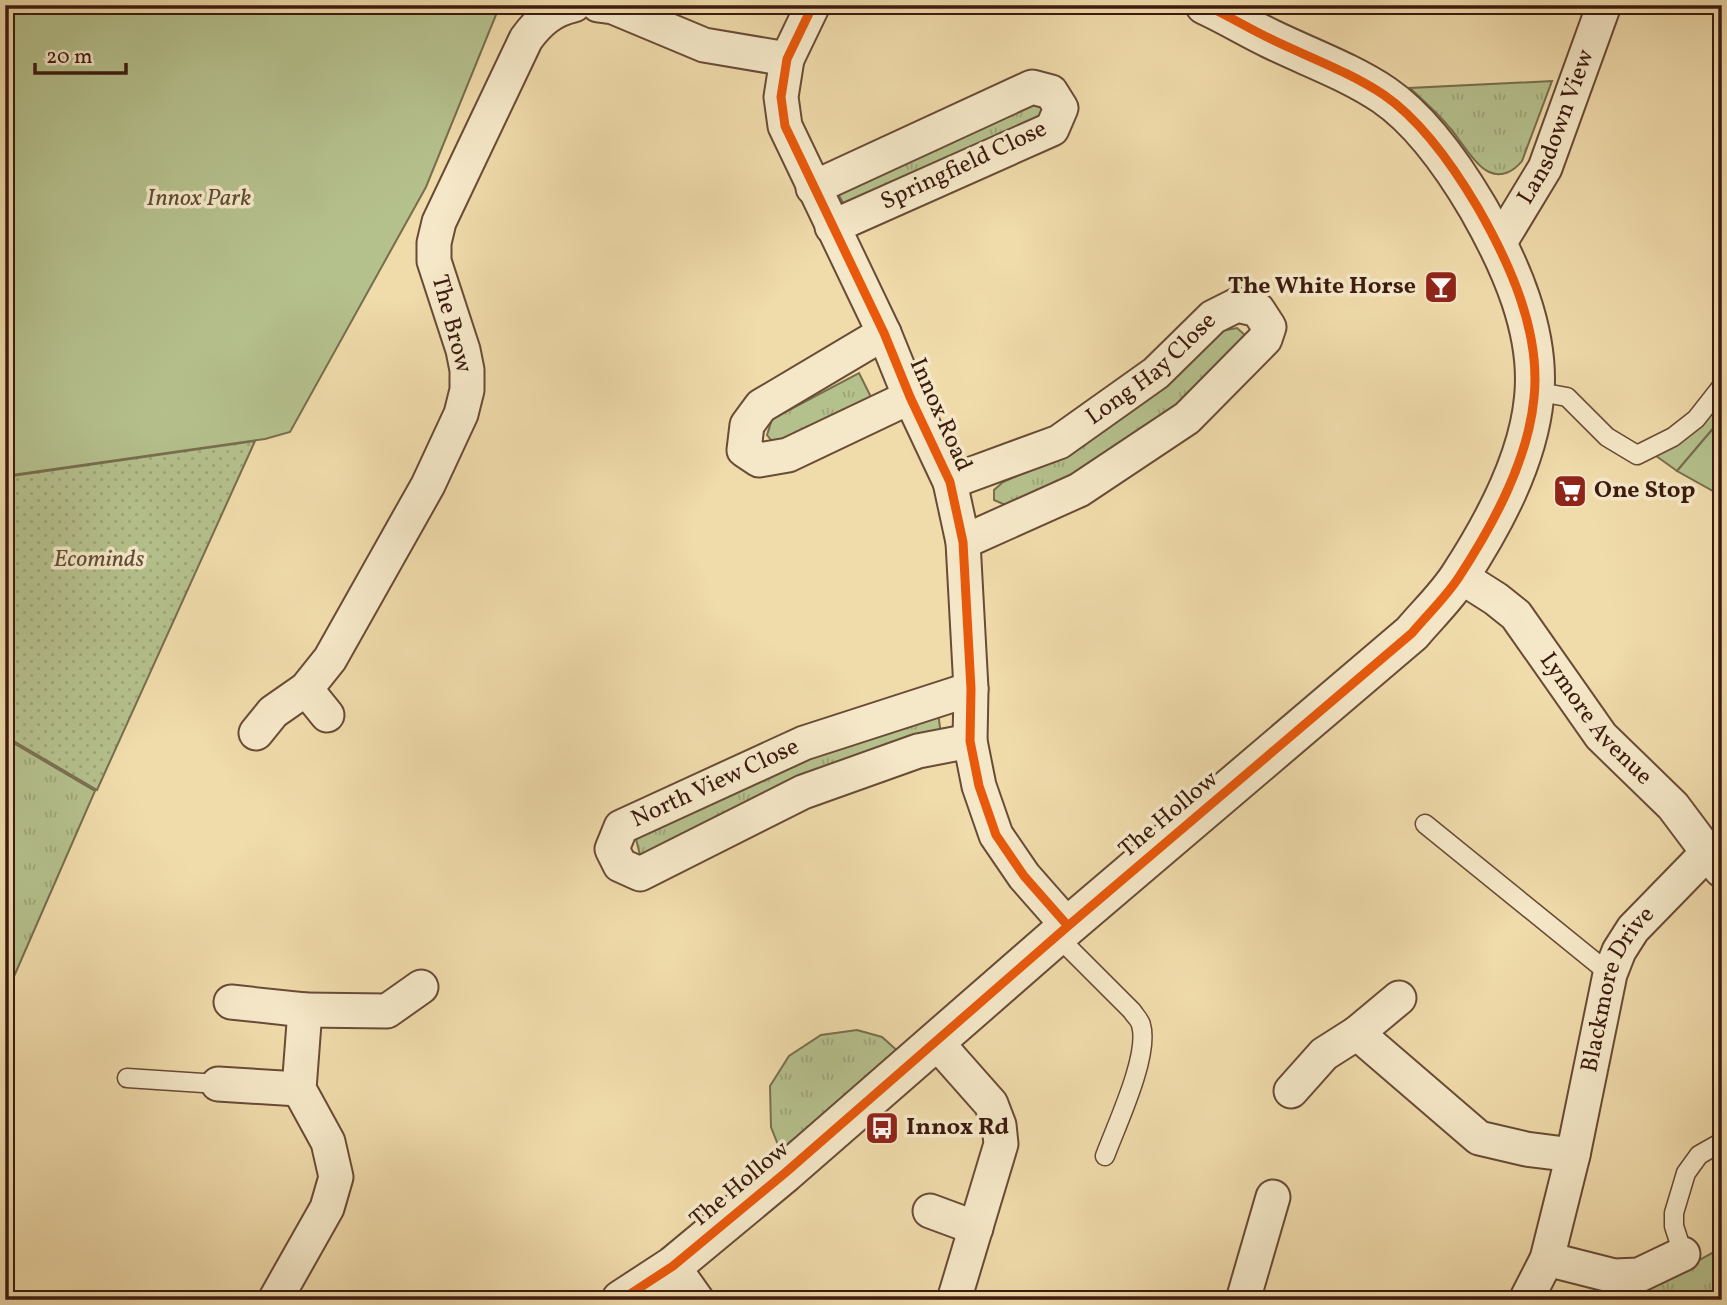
<svg xmlns="http://www.w3.org/2000/svg" width="1727" height="1305" font-family="Vollkorn,serif">
<defs>
<pattern id="grass-tufts" width="24" height="20" patternUnits="userSpaceOnUse" patternTransform="scale(1.75)"><rect width="24" height="20" fill="#b5c18d"/><path d="M3 7l-1-3M5 7V3M7 7l1-3M15 17l-1-3M17 17v-4M19 17l1-3" fill="none" stroke="#9da578"/></pattern>
<pattern id="garden-dots" width="8" height="8" patternUnits="userSpaceOnUse" patternTransform="scale(1.75)"><rect width="8" height="8" fill="#b5c18d"/><path d="M2 2h.1M6 6h.1" fill="none" stroke="#9da578" stroke-width="1.8" stroke-linecap="round"/></pattern>
</defs>
<rect width="100%" height="100%" fill="#f0dbab"/>
<filter id="stains"><feTurbulence type="fractalNoise" baseFrequency=".00286" numOctaves="4"/><feColorMatrix values="0 0 0 0 .2 0 0 0 0 .09 0 0 0 0 .02 0 0 0 .5 -.17"/></filter>
<radialGradient id="worn" r=".72"><stop offset=".6" stop-color="#630" stop-opacity="0"/><stop offset="1" stop-color="#630" stop-opacity=".3"/></radialGradient>
<path fill="url(#grass-tufts)" stroke="#786e4e" stroke-width="2" d="M1552 81 1522 161C1514 171 1502 178 1489 172 1475 166 1460 139 1449 127 1438 113 1423 101 1410 88Z
M1044 97 1050 122 848 211 832 184Z
M1237 328 1246 336 1178 410 1076 477 1010 507 994 500V490L1003 482 1066 454 1166 387 1221 331Z
M859 373 872 399 775 445 767 435 772 419Z
M1722 398V418L1677 471 1652 453Z
M938 711 941 736 650 858 640 855 636 839 704 801 822 750Z
M5 738 95 791 5 997Z
M857 1030 882 1037 901 1054 780 1150 771 1127 770 1086 789 1056 821 1035Z
M1712 1253 1722 1263V1290L1713 1300H1627Z"/>
<path fill="#b5c18d" stroke="#786e4e" stroke-width="2" d="M5 5H500L426 187 290 432 265 439 5 476Z
M1722 418V496L1677 471Z"/>
<path fill="url(#garden-dots)" stroke="#786e4e" stroke-width="2" d="M255 441 97 790 5 736V477Z"/>
<g fill="none" stroke-linecap="round" stroke-linejoin="round">
<g stroke="#694b36" stroke-width="21">
<path id="service" d="M1534 391 1567 397 1607 437 1637 455 1673 437 1696 419 1722 386
M1425 824 1610 974
M1058 937 1132 1011C1135 1016 1140 1020 1141 1025 1150 1055 1116 1126 1105 1156
M127 1078 218 1084
M1683 1254 1674 1226V1213L1686 1173 1699 1155 1722 1142"/>
</g>
<g stroke="#694b36" stroke-width="37">
<g id="minor">
<path d="M598 5 613 7 704 45 787 59"/>
<path d="M813 5 787 59 781 97 785 126 884 333 910 397 950 482 963 542 971 689 970 741 979 786 996 835 1024 876 1068 926"/>
<path d="M813 188 1032 87 1051 92 1061 108 1052 129 832 227"/>
<path id="s1" d="M1499 244 1545 168 1604 5"/>
<path d="M884 333 761 406 747 425 744 450 759 460 788 455 910 397"/>
<path id="s2" d="M950 482 1059 442 1156 373 1213 317 1237 305 1258 310 1269 327 1265 339 1187 418 1079 490 963 542"/>
<path id="s3" d="M1458 579 1474 585 1496 599 1516 615 1601 736 1673 806 1721 870"/>
<path d="M306 689 327 715"/>
<path d="M256 733 273 712 306 689 330 659 428 485 461 414 467 390V370L463 350 434 261V243L439 222 526 39C539 21 552 10 574 5"/>
<path id="s4" d="M970 741 918 751 803 792 640 874 620 865 612 849 621 827 804 743 971 689"/>
<path d="M1399 998 1357 1033 1479 1138 1526 1149 1573 1155"/>
<path d="M231 1002 305 1010"/>
<path d="M937 1043 991 1104 999 1125 1001 1144 954 1300"/>
<path d="M218 1084 299 1089"/>
<path d="M1291 1091 1324 1054 1357 1033"/>
<path d="M930 1211 976 1228"/>
<path d="M1547 1259 1614 1276 1639 1275 1683 1254"/>
<path d="M673 1266 697 1300"/>
<path d="M275 1300 327 1208 336 1177 328 1142 299 1089 305 1010 387 1011 421 987"/>
<path d="M1243 1300 1273 1197"/>
<path id="s5" d="M1526 1300 1547 1259 1573 1155 1610 974 1619 951 1633 929 1708 852"/>
</g>
</g>
<g stroke="#694b36" stroke-width="42">
<path id="tertiary" d="M621 1300 673 1266 785 1173 1068 926 1412 633C1427 615 1446 597 1459 577 1493 525 1528 461 1534 398 1541 332 1510 264 1478 208 1455 169 1422 121 1384 95 1350 72 1308 57 1271 39 1248 28 1227 15 1205 5"/>
</g>
<use href="#service" stroke="#f5e8c8" stroke-width="18"/>
<use href="#minor" stroke="#f5e8c8" stroke-width="33"/>
<use href="#tertiary" stroke="#f5e8c8" stroke-width="38"/>
<g stroke="#f5e8c8" stroke-width="13">
<path id="cycleway" d="M813 5 787 59 781 97 785 126 884 333 910 397 950 482 963 542 971 689 970 741 979 786 996 835 1024 876 1068 926
M621 1300 673 1266 785 1173 1068 926 1412 633C1427 615 1446 597 1459 577 1493 525 1528 461 1534 398 1541 332 1510 264 1478 208 1455 169 1422 121 1384 95 1350 72 1308 57 1271 39 1248 28 1227 15 1205 5"/>
</g>
<use href="#cycleway" stroke="#e8590c" stroke-width="9"/>
</g>
<defs>
<g id="bar-square" transform="scale(1.75)"><rect x="-9" y="-9" width="18" height="18" rx="4" fill="#8f2418" stroke="#f5e8c8"/><path d="M-6-5H6L.8 .8V4.5H3.5V6h-7V4.5H-.8V.8Z" fill="#fff"/></g>
<g id="supermarket-square" transform="scale(1.75)"><rect x="-9" y="-9" width="18" height="18" rx="4" fill="#8f2418" stroke="#f5e8c8"/><path d="M-6-5.5h2.5l.6 2H6L4.5 2H-2.5L-4.4-4H-6ZM-1.5 3.2a1.3 1.3 0 1 0 .1 0ZM3 3.2a1.3 1.3 0 1 0 .1 0Z" fill="#fff"/></g>
<g id="bus-square" transform="scale(1.75)"><rect x="-9" y="-9" width="18" height="18" rx="4" fill="#8f2418" stroke="#f5e8c8"/><path d="M-5-6H5V4H4V6H2V4H-2V6H-4V4H-5ZM-3.5-4V0h7V-4ZM-3.5 1.2v1.5H-2V1.2ZM2 1.2v1.5H3.5V1.2Z" fill="#fff"/></g>
</defs>
<g fill-rule="evenodd">
<use href="#bar-square" x="1441" y="287"/>
<use href="#supermarket-square" x="1570" y="491"/>
<use href="#bus-square" x="882" y="1128"/>
</g>
<g text-anchor="middle" dominant-baseline="central" stroke-width="7" stroke-linejoin="round" paint-order="stroke">
<g font-size="24" fill="#3c1b0f" stroke="#f5e8c8">
<text stroke="none"><textPath href="#s1" startOffset="131">Lansdown View</textPath></text>
<text transform="translate(964 166) rotate(-25)">Springfield Close</text>
<text transform="translate(451 324) rotate(75)">The Brow</text>
<text stroke="none"><textPath href="#s2" startOffset="234">Long Hay Close</textPath></text>
<text transform="translate(940 415) rotate(66)">Innox Road</text>
<text stroke="none"><textPath href="#s3" startOffset="200">Lymore Avenue</textPath></text>
<text stroke="none"><textPath href="#s4" startOffset="525">North View Close</textPath></text>
<text transform="translate(1169 815) rotate(-40)">The Hollow</text>
<text stroke="none"><textPath href="#s5" startOffset="326">Blackmore Drive</textPath></text>
<text transform="translate(740 1185) rotate(-40)">The Hollow</text>
</g>
<g font-size="24" font-style="italic" fill="#604d35" stroke="#f5e8c8">
<text x="199" y="199">Innox Park</text>
<text x="99" y="560">Ecominds</text>
</g>
<g font-size="24" font-weight="bold" fill="#3c1b0f" stroke="#f5e8c8" text-anchor="start">
<text x="1416" y="287" text-anchor="end">The White Horse</text>
<text x="1594" y="491">One Stop</text>
<text x="906" y="1128">Innox Rd</text>
</g>
</g>
<rect width="1727" height="1305" fill="none" stroke="#f0dbab" stroke-width="28"/>
<rect x="7" y="7" width="1713" height="1291" fill="none" stroke="#3c1b0f" stroke-width="3.5"/>
<rect x="14" y="14" width="1699" height="1277" fill="none" stroke="#3c1b0f" stroke-width="2"/>
<path d="M35 63v10h91v-10" fill="none" stroke="#3c1b0f" stroke-width="3.5"/>
<text x="46" y="63" font-size="21" fill="#3c1b0f" stroke="#f5e8c8" stroke-width="5" paint-order="stroke">20 m</text>
<rect width="100%" height="100%" filter="url(#stains)"/>
<rect width="100%" height="100%" fill="url(#worn)"/>
</svg>
